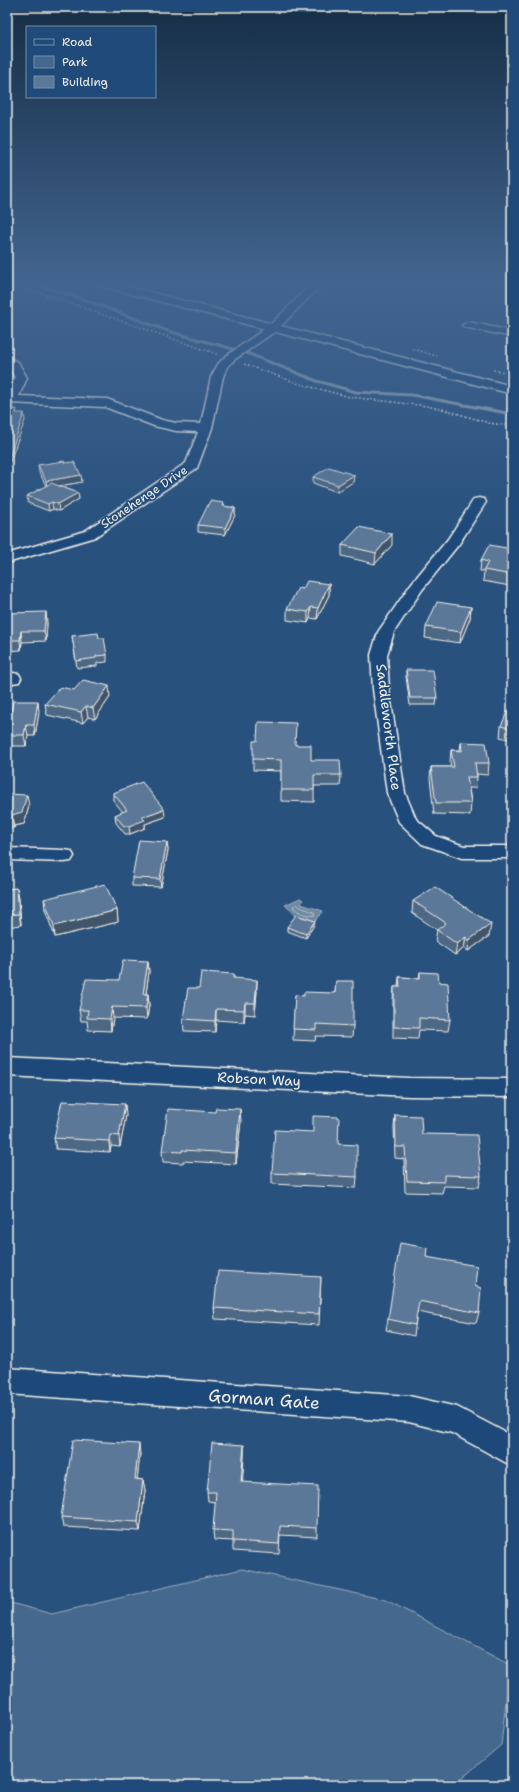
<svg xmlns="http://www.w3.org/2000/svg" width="519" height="1792" font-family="'Shantell Sans',sans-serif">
<rect width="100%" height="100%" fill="#28517e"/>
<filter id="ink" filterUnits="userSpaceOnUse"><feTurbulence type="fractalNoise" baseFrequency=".025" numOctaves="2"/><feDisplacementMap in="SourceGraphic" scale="8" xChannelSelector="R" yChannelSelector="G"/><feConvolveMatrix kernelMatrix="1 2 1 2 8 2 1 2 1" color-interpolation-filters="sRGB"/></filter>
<g filter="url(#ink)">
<path fill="#45688e" stroke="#9cacbb" d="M242 1569 386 1600 510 1665 501 1745 454 1785H7V1602L52 1614Z"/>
<path fill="#6e88a2" stroke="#a4b2be" d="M300 898 303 900 301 904 323 911 315 921 294 914 285 905Z"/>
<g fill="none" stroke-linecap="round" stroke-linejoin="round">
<path stroke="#bec7cc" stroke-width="1" d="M297 904 300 907 314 912 315 915C307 916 299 913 293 907Z"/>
<path stroke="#a4b2be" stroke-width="3" d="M31 283 77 297 168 331 233 349
M247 353 317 381 356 392 412 395 512 414"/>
<g stroke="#f4f1e8" stroke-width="3">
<path id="street" d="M312 283H323L277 330 234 360 227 367 223 377 212 428 197 468 95 537 7 563V554L85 531 186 463 198 432 176 431 154 426 105 407 7 403V395L15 378 9 366 7 365V357L18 362 27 378 19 396 107 399 162 420 176 423 201 424 211 377 218 364 226 356 269 326Z
M468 322 512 331V337L464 327 462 325Z
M479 498 484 499 486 502 459 544 422 590 394 632 387 655 389 689 405 793 416 819 436 836 464 846H512V858H462L422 844 399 822 387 793 373 689 371 655 378 632 411 584 448 539 474 499Z
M13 673 19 674 21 678 19 682 7 684V674Z
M7 848 64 850 71 851 74 856 71 861 64 862 7 860Z
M7 1058 409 1078 512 1079V1097L409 1096 7 1076Z
M7 1368 409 1396 457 1407 512 1436V1466L452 1433 409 1422 7 1394Z"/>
</g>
<g stroke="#f4f1e8" stroke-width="3">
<path id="primary" d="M95 283H115L512 386V394L97 285Z"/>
</g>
<path stroke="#f4f1e8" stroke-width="1.5" stroke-dasharray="2 2" stroke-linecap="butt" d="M7 283 35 291 217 354
M413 349 437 356
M244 364 300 384 350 397 426 406 442 409 489 423 512 426
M493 370 512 373"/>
<use href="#street" fill="#1f4a7a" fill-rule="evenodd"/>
<use href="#primary" fill="#1f4a7a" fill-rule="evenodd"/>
</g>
<path fill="#4e6784" stroke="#f4f1e8" d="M7 409 17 413 25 420 9 464H7Z
M65 463 82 482 60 486 78 493 79 499 59 511 53 509 49 511 28 503 27 496 46 486 39 472 38 465Z
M354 475 353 482 337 492 313 483V477Z
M224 503V506L235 508V515L225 535 198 532V525Z
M342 545H392L375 564 342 556Z
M512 549V582L510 586 483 581 484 571H480L481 560Z
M329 584V595L317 619 310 618 308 623 287 620V609L303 589Z
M471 607 470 618 460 643 425 638 426 627Z
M7 613 47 622 46 641 22 642 21 650 7 651Z
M72 636 99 638 107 655V662L97 663V666L77 668Z
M406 670 437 698 436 705H410L406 677Z
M74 690 110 697 95 719 88 717 83 723 47 715 45 704Z
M512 711V740L500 737 501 726Z
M39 712 35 736H28L26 746H7V715Z
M461 742 489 763 488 775 477 774V777L476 788H469L471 803 470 815 434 814 430 778 431 767H451L450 762 451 750H460Z
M295 745 311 760 341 775 340 786H314V802L281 801V771L253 770V759Z
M113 793 165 817 145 824V828L130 834H125L116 823 115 815 123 812 113 800Z
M7 794 29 806 24 824 14 826V828H7Z
M167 842 168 850 161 887 132 886V878Z
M17 888 19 899 21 925 7 927V889Z
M44 899 117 910 118 922 55 937 45 910Z
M413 901 489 936 468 951 464 948 455 955 435 941 437 930 412 913Z
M314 925 306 938 287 931V927Z
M148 961 149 972 146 994H148L149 1005 147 1019 113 1018 111 1031 88 1030 87 1021H81L79 1010 119 980Z
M420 972 439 982 450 1020 448 1031 419 1030 418 1039 393 1038V999L394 987H398L399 977 419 978Z
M234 974V978L257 991 255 1015 245 1014 244 1022 216 1020 215 1032 184 1031 183 1019 199 988Z
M336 981 353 1026 352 1037 316 1036 315 1041 293 1040 295 995 304 996 335 993Z
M126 1115 120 1147 111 1146 110 1152 56 1149 54 1138Z
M395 1115 422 1134 481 1176 479 1187 444 1186 442 1193 405 1192 404 1159 395 1158 394 1127Z
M241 1121 236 1164 183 1161V1163L163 1162 162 1151Z
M313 1132 338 1144 357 1177 356 1188 272 1184V1173Z
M512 1138V1196H508Z
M426 1257 475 1286 479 1313 476 1323 417 1312 414 1336 386 1330 388 1319Z
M321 1277 319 1325 215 1319 214 1308Z
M244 1445V1455L242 1482 317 1528V1537L280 1535 279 1554 233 1551V1541L214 1540 213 1530 216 1502 208 1501 207 1492Z
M140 1454 137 1479 143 1480 145 1490 140 1531 63 1527 61 1517Z"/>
<path fill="#40546b" stroke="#f4f1e8" d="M24 413 25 420 9 464V458Z
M81 475 82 482 47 488 46 481Z
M354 475 353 482 337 492 338 485Z
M78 493 79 499 59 511 58 504Z
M52 502 53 509 49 511 48 504Z
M235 508V515L225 535V528Z
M392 534V545L375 564 376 553Z
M512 575V582L510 586Z
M329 584V595L317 619 318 608Z
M311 607 310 618 308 623V612Z
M471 607 470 618 460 643 461 632Z
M46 612 47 622 46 641 44 631Z
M21 631 22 642 21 650 20 640Z
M109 686 110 697 95 719 93 708Z
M38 701 39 712 35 736 34 725Z
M86 706 88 717 83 723 81 712Z
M26 725 28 736 26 746 24 735Z
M27 795 29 806 24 824 14 826V828L12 815Z
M164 809 165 817 145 824V828L130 834 129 826 142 817Z
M167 842 168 850 161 887 160 879Z
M17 888 19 899 21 925 19 914Z
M117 910 118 922 55 937 54 926Z
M315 921 314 925 306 938V934Z
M491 924 489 936 468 951 469 940Z
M466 937 464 948 455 955 457 944Z
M148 961 149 972 144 1005 143 994Z
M257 980V991L255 1015V1003Z
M148 994 149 1005 147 1019 146 1008Z
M245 1003V1014L244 1022V1010Z
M112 1007 113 1018 111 1031 110 1019Z
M216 1009V1020L215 1032V1021Z
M125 1104 126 1115 120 1147 119 1136Z
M240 1109 241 1121 236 1164V1153Z
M110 1135 111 1146 110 1152 109 1141Z
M139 1444 140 1454 136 1489 135 1479Z
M244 1445V1455L242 1492 241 1482Z
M143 1480 145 1490 140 1531 138 1522Z"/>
<path fill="#5b7899" stroke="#f4f1e8" d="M7 409H17L16 413H24L9 458H7Z
M64 461 65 463 74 462 81 475 46 481 38 465Z
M329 467 354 475 338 485 313 477Z
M51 483 78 493 58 504 52 502 48 504 27 496Z
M210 501 224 503 223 506 235 508 225 528 198 525Z
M359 527 392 534 376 553 342 545Z
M489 545 512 549V575L484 570 488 562 481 560Z
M307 581 329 584 318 608 311 607 308 612 287 609 298 588 303 589Z
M437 602 471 607 461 632 426 627Z
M46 612 44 631H21L20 640H7V613Z
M98 633 99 638H104L107 655 96 656V658L76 661 72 636Z
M406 670H433L437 698H410Z
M83 680 109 686 93 708 86 706 81 712 45 704 60 687 74 690Z
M13 701H38L34 725H26L24 735H7V715H10Z
M508 710 512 711V729L501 726Z
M258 722 296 723 295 745H311V760H340L341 775H314V790H281V760L253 759V741H257Z
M461 742 486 743 489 763H475L477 777H467L471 803H436L431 767H454L451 750 462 751Z
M142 782 164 809 142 817 145 820 129 826H124L115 815 127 810 113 793Z
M7 794 27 795 22 812 12 815V817H7Z
M139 840 167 842 160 879 132 878Z
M105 884 117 910 54 926 44 899Z
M435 887 491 924 469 940 466 937 457 944 437 930 446 923 413 901Z
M17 888 19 914 7 915V889Z
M296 915 315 921 306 934 287 927Z
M123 960 148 961 143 994H148L146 1008 112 1007 110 1019 87 1018 88 1010H79L86 979 119 980Z
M201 972 234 974 233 978 257 980 255 1003H245L244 1010 216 1009 215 1021 183 1019 188 988H199Z
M420 972 438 973 439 982 448 983 450 1020 419 1018V1028L394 1027V987H400L399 977 420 978Z
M336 981H353V1026L316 1024V1030L293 1029 295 995 304 996V992L335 993Z
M62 1101 125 1104 119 1136 110 1135 109 1141 54 1138Z
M216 1108 240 1109 236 1153 182 1150V1152L162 1151 168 1109 215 1112Z
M395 1115 421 1116 422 1134 477 1135 481 1176 444 1175V1182L407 1181 405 1147H396Z
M313 1116 339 1117 338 1144 357 1145V1177L272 1173 275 1130 313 1132Z
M512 1159V1185L510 1184Z
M400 1243 427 1248 426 1257 477 1266 475 1286 481 1288 479 1313 419 1301 415 1325 388 1319Z
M218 1271 321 1277 319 1314 214 1308Z
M73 1440 139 1444 135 1479 143 1480 138 1522 61 1517Z
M212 1443 244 1445 241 1482 318 1486 317 1528 280 1526 279 1544 233 1541V1531L213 1530 216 1492H207Z"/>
</g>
<linearGradient id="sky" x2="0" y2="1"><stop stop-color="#162d45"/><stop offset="0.53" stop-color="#42658f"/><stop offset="1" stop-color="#42658f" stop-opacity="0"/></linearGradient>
<rect width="519" height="534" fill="url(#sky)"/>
<g text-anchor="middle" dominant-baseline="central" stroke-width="3" stroke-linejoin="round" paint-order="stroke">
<g font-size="12" fill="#f4f1e8" stroke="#1f4a7a">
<text transform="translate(144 497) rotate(-34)">Stonehenge Drive</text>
</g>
<g font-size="14" fill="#f4f1e8" stroke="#1f4a7a">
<text transform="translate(389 727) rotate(83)">Saddleworth Place</text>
<text transform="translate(259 1079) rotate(3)">Robson Way</text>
</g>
<g font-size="17" fill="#f4f1e8" stroke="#1f4a7a">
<text transform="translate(264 1399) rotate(4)">Gorman Gate</text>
</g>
</g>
<rect width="519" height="1792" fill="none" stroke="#1f4a7a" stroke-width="24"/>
<rect x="12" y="12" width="495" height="1768" fill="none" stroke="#f4f1e8" stroke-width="1.5" filter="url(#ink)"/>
<rect x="26" y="26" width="130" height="72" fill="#1f4a7a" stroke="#748da6"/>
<rect x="34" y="39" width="20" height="6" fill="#1f4a7a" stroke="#748da6"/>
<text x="62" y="46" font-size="12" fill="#f4f1e8">Road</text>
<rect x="34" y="56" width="20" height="12" fill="#45688e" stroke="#748da6"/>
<text x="62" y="66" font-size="12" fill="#f4f1e8">Park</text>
<rect x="34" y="76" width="20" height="12" fill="#5b7899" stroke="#748da6"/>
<text x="62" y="86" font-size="12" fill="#f4f1e8">Building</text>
</svg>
